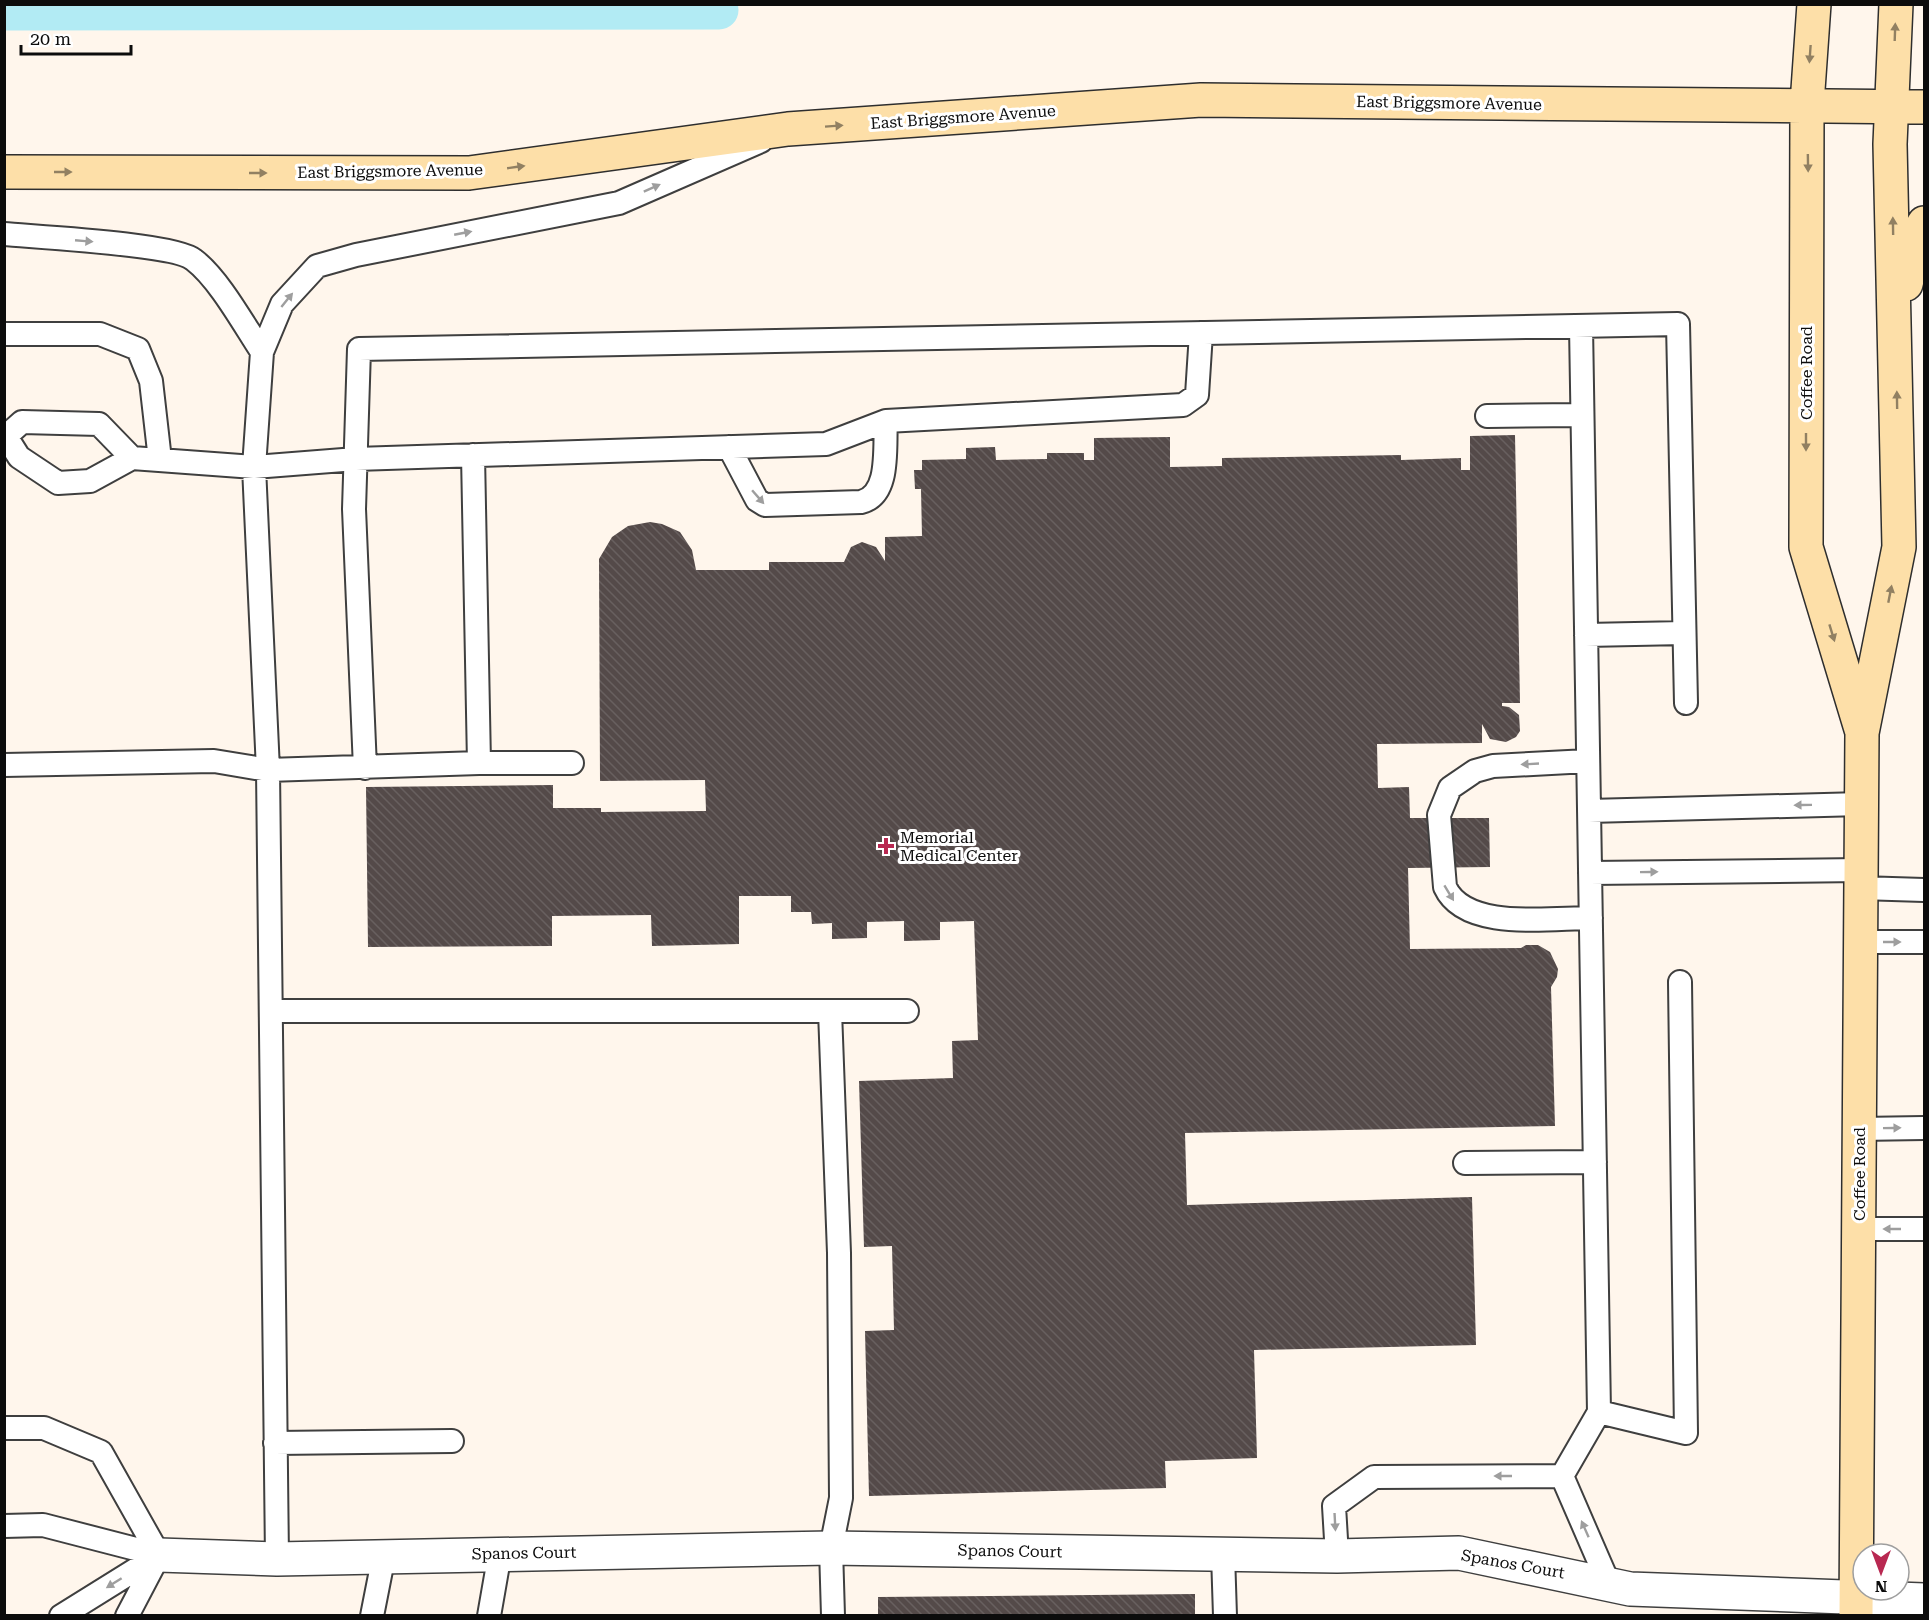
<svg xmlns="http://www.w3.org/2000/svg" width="1929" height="1620" font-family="'Roboto Serif',serif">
<defs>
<pattern id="building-back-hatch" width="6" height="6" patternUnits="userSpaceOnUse" patternTransform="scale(1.5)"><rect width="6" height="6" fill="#544a49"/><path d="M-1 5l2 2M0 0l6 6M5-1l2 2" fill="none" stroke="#68605f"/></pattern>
</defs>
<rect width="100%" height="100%" fill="#fff6ec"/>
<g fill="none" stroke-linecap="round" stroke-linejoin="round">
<path stroke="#b2ebf4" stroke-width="39" d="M4 11 719 10"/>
</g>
<path fill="url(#building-back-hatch)" d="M1515 435 1520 703H1502V706L1509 707 1519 715 1520 731 1516 737 1506 742 1490 739 1482 724V743L1377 744 1378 788 1409 787 1410 818H1489L1490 867 1408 868 1410 949 1521 948 1526 945H1538L1550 952 1558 969 1557 977 1551 987 1555 1126 1185 1133 1187 1205 1472 1197 1476 1345 1254 1350 1257 1458 1165 1461 1166 1488 869 1496 865 1331 894 1330 892 1246 864 1247 859 1081 953 1078 952 1041 978 1040 974 921 940 922V940L904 941V921L867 922V938L832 939V923L812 924 811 912H791V896H739V944L652 946 651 915 552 916V946L368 947 366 787 553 785V808H601V812L706 811 705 780 600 781 599 559 612 537 628 526 650 522 662 524 680 532 692 550 696 570H769V562H844L851 547 862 542 876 547 885 561V537L922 536 921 489H915L914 470H922V460L966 459V448L995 447 996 460 1047 459V453H1084V460H1094V438L1170 437V467L1222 466V458L1401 455V460L1461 458V470H1470V436Z
M1195 1594V1616H878V1597Z"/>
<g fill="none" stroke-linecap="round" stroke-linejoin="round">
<g stroke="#3f3f3f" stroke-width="26">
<path id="service" d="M4 234C36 237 176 244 194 260 219 279 244 325 262 352
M4 334H100L138 349 151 381 160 460
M1487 416 1582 415
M4 438 22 422 99 424 132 458
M7 438 19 457 58 483 90 481 132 458 254 467 356 459 826 444 886 421 1183 405 1197 395 1201 333
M729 447 757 500 765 505 861 502C891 495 884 446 886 421
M473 455 479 763
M1586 635 1684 633
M1588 761 1493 766 1475 771 1450 788 1439 815 1445 887C1465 931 1549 918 1591 918
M4 765 214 761 268 770 479 763H572
M365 768 354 509 359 349 1678 324 1686 703
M1589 811 1861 804
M1590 873 1861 870
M1860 888 1924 890
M1860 942H1924
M271 1011H907
M830 1011 839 1253 841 1498 831 1548 833 1616
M1859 1129 1924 1128
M1465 1163 1595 1162
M1859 1229H1924
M1599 1412 1686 1433 1680 982
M4 1428H44L101 1452 159 1555
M275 1443 452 1441
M1562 1476 1599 1412 1581 326
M1562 1476 1608 1582
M4 1526 43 1525 159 1555
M1223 1554 1225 1616
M1337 1556 1334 1506 1374 1477 1562 1476
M277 1559 268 770 254 467 262 352 282 304 317 266 356 255 619 203 761 141
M61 1616 159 1555 127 1616
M372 1616 384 1555
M489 1616 500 1553"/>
</g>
<g stroke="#3f3f3f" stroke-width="36">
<path id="minor" d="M159 1555 277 1559 831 1548 1337 1556 1459 1553 1630 1589 1924 1600"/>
</g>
<g stroke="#2e2e2e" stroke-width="36">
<path id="secondary" d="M1814 4 1807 104 1806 547 1861 729
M4 172 469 173 788 129 1201 100 1924 107
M1906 284 1918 236 1924 223
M1856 1616 1862 733 1899 547 1890 144 1896 4"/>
</g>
<use href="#service" stroke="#fff" stroke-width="22"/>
<use href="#minor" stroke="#fff" stroke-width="33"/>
<use href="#secondary" stroke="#fddfa8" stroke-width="33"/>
</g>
<defs><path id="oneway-solid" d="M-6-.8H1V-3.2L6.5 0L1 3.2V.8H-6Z" transform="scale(1.5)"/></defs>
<g fill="#918062">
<use href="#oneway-solid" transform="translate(1895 32) rotate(-88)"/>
<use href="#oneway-solid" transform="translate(1810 54) rotate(94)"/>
<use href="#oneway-solid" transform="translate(834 126) rotate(-4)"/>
<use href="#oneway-solid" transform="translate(1808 163) rotate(89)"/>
<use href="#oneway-solid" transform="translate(516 167) rotate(-8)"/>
<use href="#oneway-solid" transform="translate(63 172)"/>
<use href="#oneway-solid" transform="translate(258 173)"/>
<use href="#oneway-solid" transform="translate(1893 226) rotate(-91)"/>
<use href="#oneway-solid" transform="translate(1897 400) rotate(-91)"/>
<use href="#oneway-solid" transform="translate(1806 442) rotate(90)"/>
<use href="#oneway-solid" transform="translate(1890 594) rotate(-79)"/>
<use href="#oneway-solid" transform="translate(1832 633) rotate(73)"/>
</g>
<g fill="#9e9e9e">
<use href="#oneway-solid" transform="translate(652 188) rotate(-24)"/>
<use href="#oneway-solid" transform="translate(463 233) rotate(-11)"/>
<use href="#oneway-solid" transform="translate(84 241) rotate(5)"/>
<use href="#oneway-solid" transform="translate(287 300) rotate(-51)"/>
<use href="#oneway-solid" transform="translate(758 497) rotate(49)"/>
<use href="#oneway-solid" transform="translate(1530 764) rotate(177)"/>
<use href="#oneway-solid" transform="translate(1803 805) rotate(179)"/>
<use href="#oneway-solid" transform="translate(1649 872) rotate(-1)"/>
<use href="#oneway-solid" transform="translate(1449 893) rotate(59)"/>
<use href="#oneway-solid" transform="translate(1892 942)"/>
<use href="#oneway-solid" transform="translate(1892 1128) rotate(-1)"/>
<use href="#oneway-solid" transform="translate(1892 1229) rotate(180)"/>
<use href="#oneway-solid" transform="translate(1503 1476) rotate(180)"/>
<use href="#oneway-solid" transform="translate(1335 1522) rotate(87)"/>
<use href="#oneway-solid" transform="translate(1585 1529) rotate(-114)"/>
<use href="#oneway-solid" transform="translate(114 1583) rotate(148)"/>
</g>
<path fill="#b82851" stroke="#fff" stroke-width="2" d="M883 837h6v6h6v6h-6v6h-6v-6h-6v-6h6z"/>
<g text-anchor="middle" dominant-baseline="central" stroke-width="6" stroke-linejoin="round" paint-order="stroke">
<g font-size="16" fill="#0c0c0c" stroke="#fff">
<text transform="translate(1449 103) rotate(1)">East Briggsmore Avenue</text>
<text transform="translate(963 117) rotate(-4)">East Briggsmore Avenue</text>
<text transform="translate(390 171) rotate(-1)">East Briggsmore Avenue</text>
<text transform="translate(1806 373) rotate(-90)">Coffee Road</text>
<text transform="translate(1859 1174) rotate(-90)">Coffee Road</text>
<text transform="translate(1010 1551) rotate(1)">Spanos Court</text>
<text transform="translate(524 1553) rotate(-1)">Spanos Court</text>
<text transform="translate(1513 1564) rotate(10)">Spanos Court</text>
</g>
<g font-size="16" fill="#0c0c0c" stroke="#fff" text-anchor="start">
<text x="900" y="837">Memorial<tspan x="900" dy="18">Medical Center</tspan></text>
</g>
</g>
<rect width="1929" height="1620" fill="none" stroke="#0c0c0c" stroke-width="12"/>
<g transform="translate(1881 1572) rotate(180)"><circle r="28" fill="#ffffff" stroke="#9e9e9e" stroke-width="1.5"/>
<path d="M0-4.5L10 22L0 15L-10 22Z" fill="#b82851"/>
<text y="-9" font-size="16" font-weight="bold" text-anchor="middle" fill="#0c0c0c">N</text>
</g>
<path d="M21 45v9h110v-9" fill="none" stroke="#0c0c0c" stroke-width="3"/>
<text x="30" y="45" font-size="18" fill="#0c0c0c" stroke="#ffffff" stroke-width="4.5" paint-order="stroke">20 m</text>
</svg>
